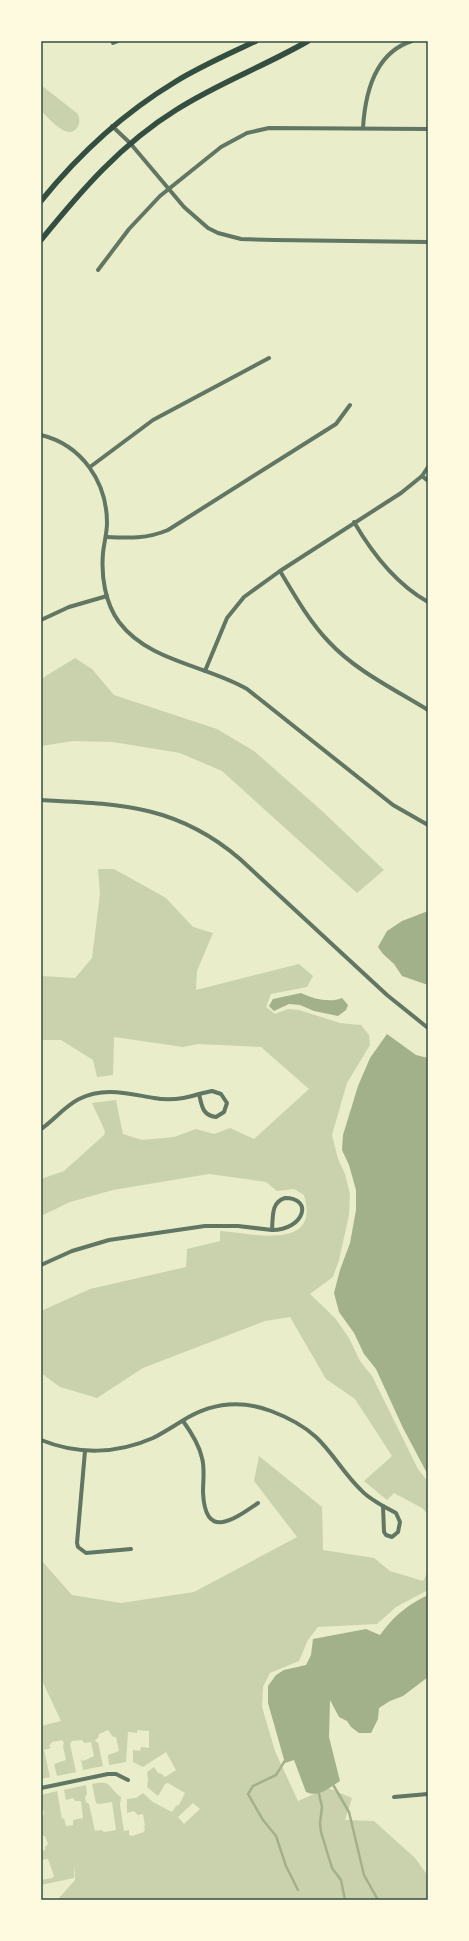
<svg xmlns="http://www.w3.org/2000/svg" width="469" height="1941" font-family="Manrope,sans-serif">
<style>
.green{fill:#cad2ad;fill-rule:evenodd}
.water{fill:#a3b18a}
.lines{fill:none;stroke-linecap:round;stroke-linejoin:round}
.stream{stroke:#a3b18a;stroke-width:2.5}
.minor{stroke:#617663;stroke-width:4}
.secondary{stroke:#344e41;stroke-width:5.5}
.neatline{fill:none;stroke:#344e41;stroke-width:1.5}
</style>
<rect width="100%" height="100%" fill="#e9edc9"/>
<g class="green">
<path d="M41,85L78,114C80,120 80,125 76,129C66,140 48,117 41,111Z"/>
<path d="M75,658L92,669L114,695L217,729L254,751L321,810L384,870L357,893L222,771L180,753L113,742L73,741L41,746V679Z"/>
<path d="M98,869H114L166,898L193,927L213,933L197,971L196,990L299,964L313,976L307,987L271,994L266,1007L275,1014L288,1009L299,1010L340,1023L361,1025L369,1035L370,1045L347,1083L332,1135L338,1159L345,1174L350,1194L349,1215L339,1260L333,1277L310,1294L335,1318L349,1338L360,1361L372,1376L418,1469L428,1482V1514L422,1508L394,1493L387,1500L364,1481L392,1456L355,1399L326,1379L290,1317L265,1321L143,1368L97,1398L60,1387L41,1373V1311L90,1289L186,1267L187,1249L220,1241V1231C252,1233 321,1252 304,1195L294,1189L277,1191L266,1182L209,1174L113,1190L70,1202L41,1216V1179L64,1171L104,1135L105,1131L92,1103L116,1100L123,1134L142,1140L174,1137L196,1129L214,1134L230,1128L254,1139L309,1089L261,1047L198,1044L183,1047L114,1037L113,1075L97,1077L93,1060L61,1040H41V976L75,978L92,958L100,894Z"/>
<path d="M259,1456L322,1507L323,1550L374,1558L390,1571L423,1581L428,1571V1590L396,1607L377,1624L318,1627L308,1640L299,1661L270,1673L263,1687L262,1707L275,1751L298,1801L328,1788L352,1798L345,1820L374,1821L415,1858L428,1876V1900H49L58,1899L75,1880V1864L74,1878L41,1885V1880L52,1878L54,1876L48,1859L41,1860V1851L45,1850V1847L48,1844L45,1836H41V1816H43L44,1813L41,1804V1795L57,1791L62,1819L64,1818L66,1826L73,1825V1820L83,1818L81,1801H75L73,1798L66,1800L64,1790L86,1785L87,1794L85,1797L86,1802L89,1804L95,1831L101,1830L104,1832L116,1830L112,1802L99,1804L96,1803L92,1784C113,1780 107,1787 121,1797L120,1805L124,1831L129,1830V1835L132,1836L144,1832L145,1828L143,1827L145,1826L143,1814L138,1815L134,1811L127,1813V1799L136,1798L143,1793L153,1802L172,1812L176,1806L179,1805L185,1793L168,1783L165,1784L158,1796L147,1787L148,1779L147,1772L154,1767L158,1773L162,1774L165,1777L176,1770L166,1752L143,1767L133,1762V1750L140,1751L141,1747L149,1748V1731L137,1730V1733L128,1732L126,1762L109,1765L108,1755L119,1751L116,1737H113L108,1730L99,1734L98,1738L95,1740L96,1742H98L103,1766L83,1770L81,1759L83,1761L94,1756L91,1742L84,1743L82,1740L72,1741L70,1744L76,1772L57,1776L54,1764L66,1760L63,1746L64,1743L62,1740L52,1742L49,1746L51,1748L44,1750L50,1777L41,1779V1726L61,1721L44,1685L41,1674V1560L72,1595L121,1603L194,1592L297,1537L254,1481ZM193,1803L200,1809L184,1824L178,1817Z"/>
</g>
<g class="water">
<path d="M428,911V985L402,976L394,964L383,954L378,947L387,931L402,921Z"/>
<path d="M301,993C313,999 330,1003 342,998L348,1005L346,1010L338,1016L314,1011L300,1005L289,1004L274,1011L269,1006L273,999Z"/>
<path d="M387,1034L416,1055L428,1058V1475L403,1428L376,1369L364,1354L354,1333L339,1312L334,1293L340,1270L350,1243L356,1210V1190L349,1165L342,1150L343,1135L358,1086L370,1058Z"/>
<path d="M428,1595V1677L403,1696L390,1701L379,1708L378,1719L371,1733H359L351,1727L347,1721L339,1717L330,1700L329,1737L340,1781C328,1788 320,1798 306,1792L294,1760L285,1763L268,1703V1686L276,1675L284,1670L306,1665L311,1655L313,1639L366,1629L380,1635C395,1615 406,1606 428,1595Z"/>
</g>
<g class="lines">
<g class="stream">
<path d="M286,1759L276,1775L253,1786L248,1794L263,1820L276,1836L286,1866L298,1890"/>
<path d="M332,1783L349,1812L364,1875L378,1900"/>
<path d="M319,1794L322,1807L320,1823L321,1832L332,1868L341,1880L345,1900"/>
</g>
<g class="minor">
<path d="M113,43L118,41"/>
<path d="M112,126L130,143L184,207L208,228L218,233L241,239L274,240L428,242"/>
<path d="M363,128C365,94 374,53 412,41"/>
<path d="M98,270L129,229L160,196L221,147L247,133L269,128L428,129"/>
<path d="M41,435C82,445 107,482 107,523C107,533 104,543 103,553C101,576 105,603 119,622C149,662 206,665 247,689L393,805L428,825"/>
<path d="M90,467L153,420L269,358"/>
<path d="M422,476L428,481"/>
<path d="M354,522C372,553 396,584 428,602"/>
<path d="M106,537C128,538 147,539 168,530L336,424L350,405"/>
<path d="M280,571C295,596 309,621 329,642C356,671 394,689 428,710"/>
<path d="M41,620L69,607L107,596"/>
<path d="M205,671L227,618L244,597L280,571L401,493L422,476L428,467"/>
<path d="M41,800C120,804 177,805 240,859L387,995L428,1028"/>
<path d="M212,1091L221,1094L227,1103L224,1112L216,1117C202,1115 202,1106 199,1094Z"/>
<path d="M41,1129C54,1120 65,1106 79,1099C104,1086 129,1094 154,1098C170,1101 184,1099 199,1094"/>
<path d="M285,1198C314,1198 304,1230 272,1230C273,1217 271,1202 285,1198Z"/>
<path d="M41,1265L72,1251L109,1240L205,1226H238L272,1230"/>
<path d="M183,1421C191,1432 199,1444 202,1458C205,1469 203,1480 203,1492C205,1540 232,1521 258,1503"/>
<path d="M41,1440C78,1455 117,1454 153,1438C163,1433 172,1427 182,1421C210,1403 239,1399 271,1411C287,1417 303,1425 316,1437C333,1453 344,1474 361,1490C367,1497 375,1501 383,1506"/>
<path d="M85,1451L77,1543L78,1547L86,1553L131,1549"/>
<path d="M383,1506L396,1513L400,1522L398,1532L392,1537L386,1535L384,1532Z"/>
<path d="M41,1788L108,1774H116L128,1780"/>
<path d="M394,1797L428,1794"/>
</g>
<g class="secondary">
<path d="M41,201C79,154 122,114 175,82C201,66 229,54 256,41"/>
<path d="M41,240C81,191 121,144 176,110C218,83 265,66 308,41"/>
</g>
</g>
<rect width="469" height="1941" fill="none" stroke="#fefae0" stroke-width="84"/>
<rect x="42" y="42" width="385" height="1857" class="neatline"/>
</svg>
